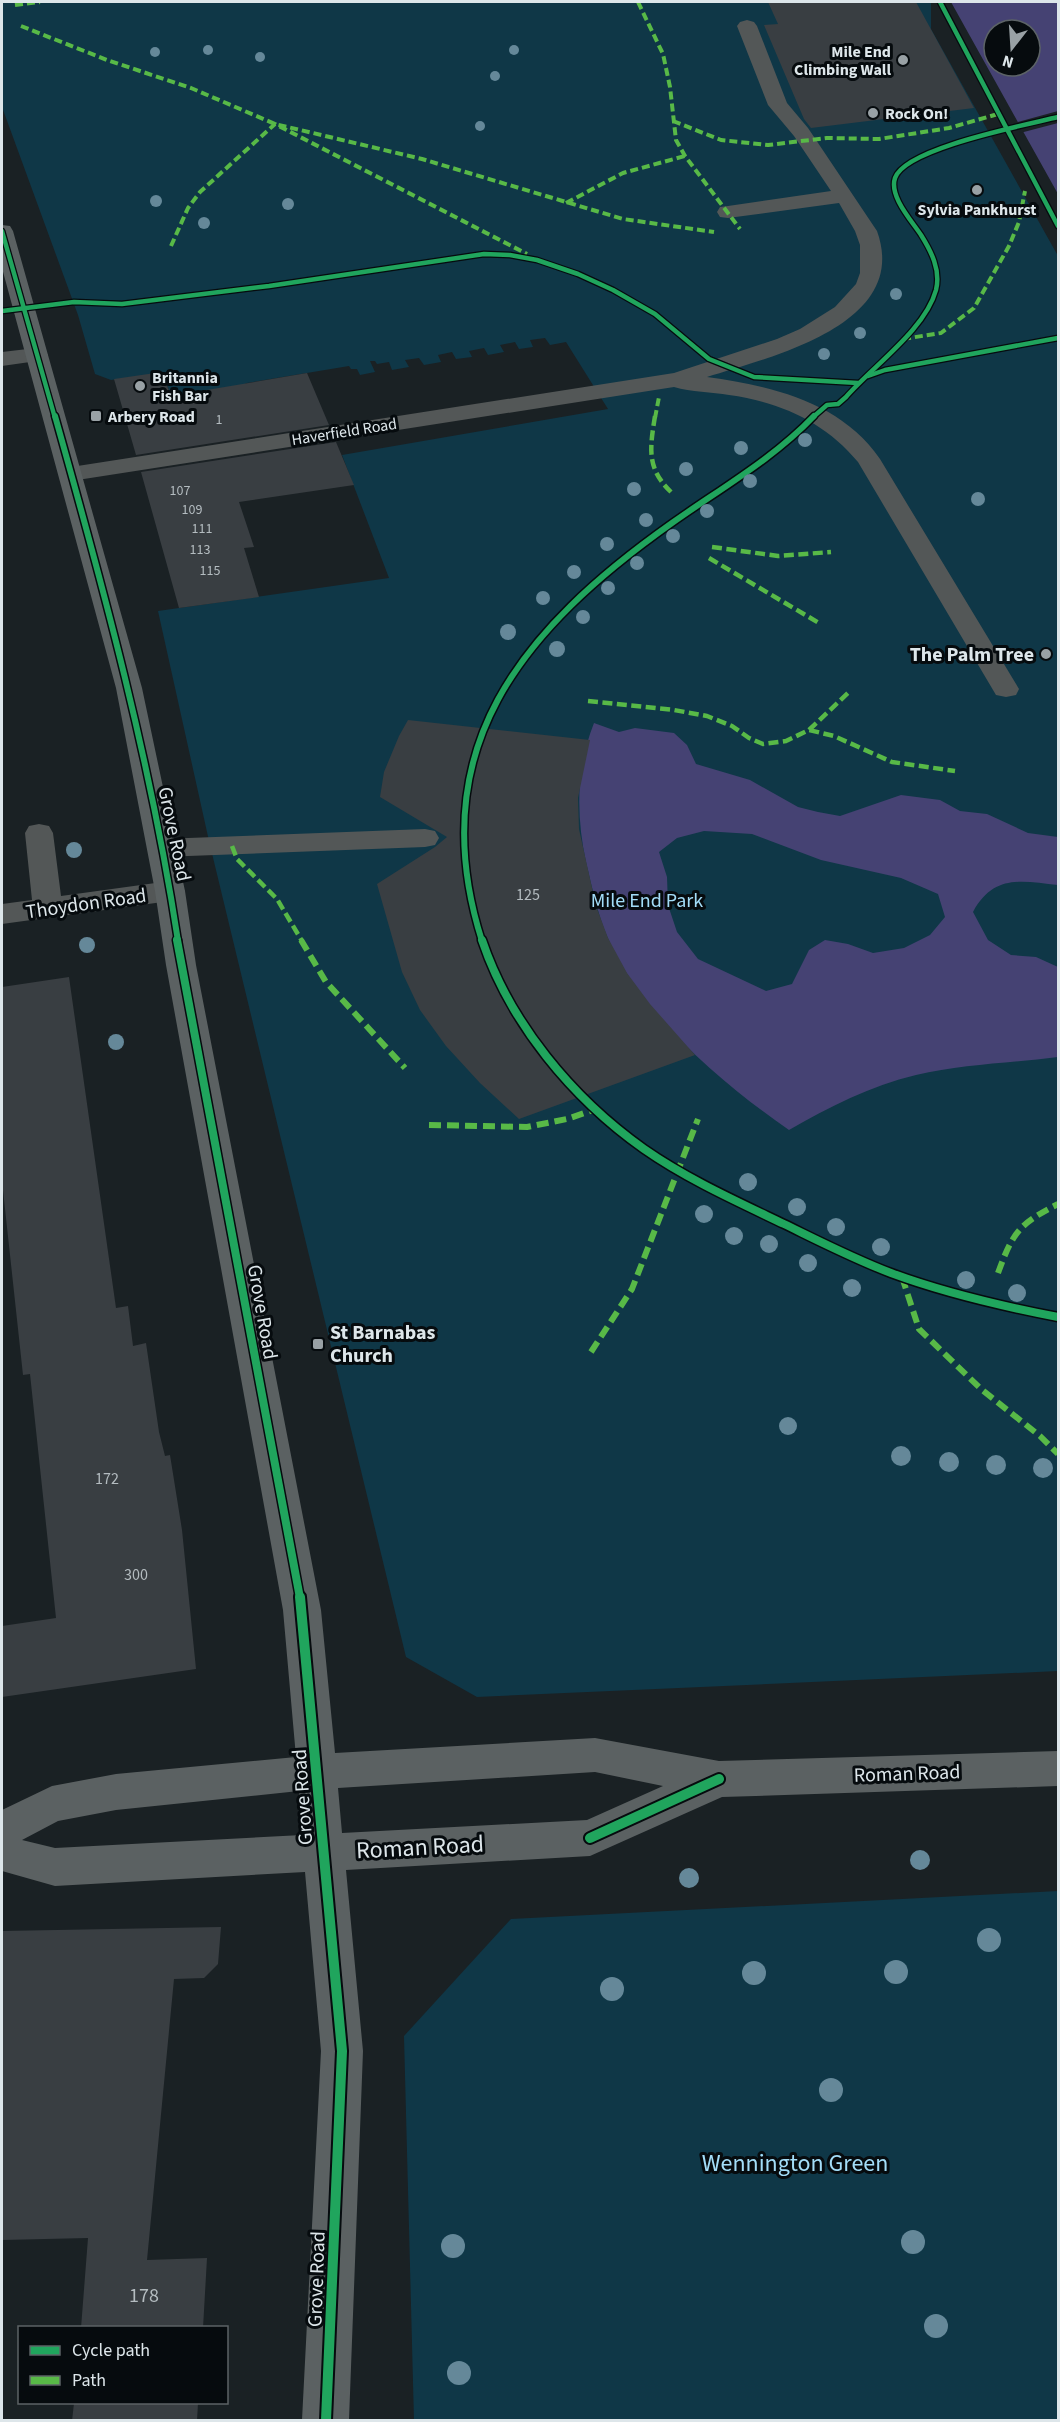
<svg xmlns="http://www.w3.org/2000/svg" width="1060" height="2422" font-family="'Source Sans 3',sans-serif">
<style>
.green{fill:#0f3747}
.water{fill:#454273;fill-rule:evenodd}
.pier{fill:#1a2124}
.building{fill:#393e42}
.lines{fill:none;stroke-linecap:round;stroke-linejoin:round}
.minor{fill:#535757;fill-rule:evenodd}
.major{fill:#5b6162;fill-rule:evenodd}
.quiet-far2{stroke:#58b947;stroke-width:4;stroke-dasharray:8 4;stroke-linecap:butt}
.quiet-far1{stroke:#58b947;stroke-width:4.5;stroke-dasharray:10 4.5;stroke-linecap:butt}
.quiet{stroke:#58b947;stroke-width:6;stroke-dasharray:12 6;stroke-linecap:butt}
.cycleway-far3-casing{stroke:#060b0e;stroke-width:7}
.cycleway-far2-casing{stroke:#060b0e;stroke-width:9}
.cycleway-far1-casing{stroke:#060b0e;stroke-width:11}
.cycleway-casing{stroke:#060b0e;stroke-width:14}
.cycleway-far3{stroke:#20a55d;stroke-width:4.5}
.cycleway-far2{stroke:#20a55d;stroke-width:6}
.cycleway-far1{stroke:#20a55d;stroke-width:8}
.cycleway{stroke:#20a55d;stroke-width:10}
.tree{fill:#658899}
.poi-dot{fill:#99a1a5;stroke:#060b0e;stroke-width:2}
.labels{text-anchor:middle;stroke-width:6;stroke-linejoin:round;paint-order:stroke}
.far-number-label{font-size:14px;fill:#b4bcc0}
.far-poi-label{font-size:16px;font-weight:bold;fill:#dde6ea;stroke:#060b0e;text-anchor:start}
.far-street-label{font-size:16px;fill:#dde6ea;stroke:#060b0e}
.number-label{font-size:16px;fill:#b4bcc0}
.poi-label{font-size:20px;font-weight:bold;fill:#dde6ea;stroke:#060b0e;text-anchor:end}
.street-label{font-size:20px;fill:#dde6ea;stroke:#060b0e}
.park-label{font-size:20px;fill:#a3ddf8;stroke:#060b0e}
.near-number-label{font-size:20px;fill:#b4bcc0}
.near-street-label{font-size:24px;fill:#dde6ea;stroke:#060b0e}
.near-park-label{font-size:24px;fill:#a3ddf8;stroke:#060b0e}
</style>
<rect width="100%" height="100%" fill="#1a2124"/>
<g class="green">
<path d="M2,2H931V29L1058,256V1671L477,1697L406,1657L209,841L158,611L389,578L342,455L608,409L566,342L550,345L545,338L530,340L533,347L519,349L515,342L500,345L504,352L488,355L484,348L469,351L472,357L456,359L452,352L438,355L441,362L424,365L419,358L405,360L409,367L392,370L389,362L377,364L375,361H370L375,372L360,375L357,369H351L349,366L247,383L178,412L162,373L111,380L95,374L78,315L2,107Z"/>
<path d="M1058,1891V2420H414L404,2036L511,1919Z"/>
</g>
<g class="water">
<path d="M951,2H1056L1058,4V194ZM994,30H1030V66H994Z"/>
<path d="M594,723L619,732L635,728L674,733L687,745L696,764L750,780L798,807L818,812L840,816L901,795L940,800L960,811L987,814L1028,833L1058,837V885C1021,881 994,874 973,912L988,940L1011,955L1036,957L1058,967V1057C1011,1063 963,1064 916,1075C870,1086 829,1107 789,1130C721,1083 640,1014 607,936C597,912 592,887 586,862C576,815 576,768 594,723ZM704,831L752,834L821,860L901,878L938,894L945,917L930,935L904,948L873,953L848,944L825,940L809,950L792,984L766,991L698,959L677,932L668,905L667,877L659,852L677,838Z"/>
</g>
<path class="pier" d="M1058,111V123L1020,133L1014,123Z"/>
<g class="building">
<path d="M768,2H916L974,108L811,128L804,119L764,25L778,24Z"/>
<path d="M162,372L171,396L307,373L329,425L136,455L114,379Z"/>
<path d="M336,442L354,485L239,502L254,547L244,548L259,597L179,608L141,472Z"/>
<path d="M408,720L590,740L578,798L579,829L596,906L608,938L627,973L650,1004L695,1055L519,1119L480,1083L446,1046L420,1010L402,972L377,884L435,847L447,837L380,797L384,772L399,736Z"/>
<path d="M69,977L116,1308L128,1306L133,1346L146,1343L159,1432L165,1456L170,1455L182,1530L196,1669L2,1697V1626L56,1618L30,1374L23,1375L2,1181V987Z"/>
<path d="M221,1927L218,1964L204,1978L174,1979L147,2260L207,2258L203,2328H81L88,2238L2,2240V1931Z"/>
<path d="M74,2403H198L197,2421H72Z"/>
</g>
<g class="lines">
<g class="minor">
<path d="M747,20L754,22L757,26L787,103L808,128L877,231C911,325 770,357 707,377C772,386 841,402 880,459L1019,689L1016,695L1006,697L996,695L858,462C825,422 780,402 729,395C712,392 691,392 674,387L71,481L62,479L59,474L62,469L71,467L674,373L777,339L800,329L835,307L856,284L860,273V245L855,231L839,203L728,218L720,217L717,212L720,207L728,206L831,191L794,136L768,105L737,26L740,22Z"/>
<path d="M36,348L44,350L48,355L44,360L2,366V352Z"/>
<path d="M39,824L49,826L53,833L61,896L170,881L180,884L185,891L180,898L170,901L2,924V904L32,900L25,833L29,826Z"/>
<path d="M425,829L435,831L439,838L435,845L425,847L161,857L151,855L147,848L151,841L161,839Z"/>
</g>
<path class="major" d="M2,225L10,226L13,231L142,688L185,891L196,965L321,1610L335,1753L595,1738L719,1761L1058,1751V1786L722,1797L590,1856L346,1870L363,2051L349,2420H302L321,2051L305,1872L55,1886L2,1871V1810L52,1786L116,1774L296,1757L283,1610L166,965L155,891L116,688L2,268ZM595,1772L663,1786L587,1820L342,1833L338,1788ZM299,1791L302,1835L55,1848L22,1840L58,1821L116,1810Z"/>
<g class="quiet-far2">
<path d="M638,2L663,54L670,87L676,140L685,156L740,229"/>
<path d="M15,5L40,2"/>
<path d="M21,26L107,60L191,88L275,124L422,159L623,219L714,232"/>
<path d="M673,121L721,140L768,145L827,138L879,139L949,128L998,114"/>
<path d="M566,203L623,173L685,156"/>
<path d="M171,246L188,208L200,192L275,124L527,254"/>
<path d="M903,339L941,333L974,308L1009,246L1019,222L1025,191"/>
<path d="M655,418L659,397"/>
</g>
<g class="quiet-far1">
<path d="M655,416C650,448 646,468 671,492"/>
<path d="M712,547L778,556L831,552"/>
<path d="M709,558L819,623"/>
<path d="M588,701L674,710L707,716L732,726L749,738L763,744L786,741L809,730L834,736L892,762L955,771"/>
<path d="M809,730L850,691"/>
<path d="M232,846L237,859L277,899L302,941"/>
</g>
<g class="quiet">
<path d="M301,940L326,982L405,1068"/>
<path d="M429,1125L527,1127L567,1119L596,1109"/>
<path d="M998,1273C1013,1232 1019,1224 1058,1204"/>
<path d="M902,1277L919,1329L981,1389L1040,1436L1058,1454"/>
<path d="M591,1352L632,1289L698,1119"/>
</g>
<defs>
<g id="cycleway-far3">
<path d="M940,2L1058,226"/>
<path d="M2,231L55,418"/>
<path d="M2,311L74,302L122,304L269,286L484,254L510,255L537,260L578,274L613,290L655,314L709,359L754,377L858,383"/>
<path d="M868,376L885,370L1058,338"/>
<path d="M812,418L827,405L838,404L846,397C873,366 925,330 936,290C941,270 931,251 921,235C911,220 889,196 895,178C905,148 1026,125 1058,117"/>
</g>
<g id="cycleway-far2">
<path d="M55,416C104,590 151,763 178,941"/>
<path d="M482,941C421,749 522,629 672,523C720,489 773,459 814,416"/>
</g>
<g id="cycleway-far1">
<path d="M177,940L300,1598"/>
<path d="M482,940C510,1023 572,1098 644,1149C687,1179 736,1201 784,1224C819,1241 854,1259 891,1273C945,1293 1001,1306 1058,1317"/>
</g>
<g id="cycleway">
<path d="M300,1597L342,2051L326,2420"/>
<path d="M590,1838L719,1779"/>
</g>
</defs>
<use href="#cycleway-far3" class="cycleway-far3-casing"/>
<use href="#cycleway-far2" class="cycleway-far2-casing"/>
<use href="#cycleway-far1" class="cycleway-far1-casing"/>
<use href="#cycleway" class="cycleway-casing"/>
<use href="#cycleway-far3" class="cycleway-far3"/>
<use href="#cycleway-far2" class="cycleway-far2"/>
<use href="#cycleway-far1" class="cycleway-far1"/>
<use href="#cycleway" class="cycleway"/>
</g>
<g class="tree">
<circle cx="208" cy="50" r="5"/>
<circle cx="514" cy="50" r="5"/>
<circle cx="155" cy="52" r="5"/>
<circle cx="260" cy="57" r="5"/>
<circle cx="495" cy="76" r="5"/>
<circle cx="480" cy="126" r="5"/>
<circle cx="156" cy="201" r="6"/>
<circle cx="288" cy="204" r="6"/>
<circle cx="204" cy="223" r="6"/>
<circle cx="896" cy="294" r="6"/>
<circle cx="860" cy="333" r="6"/>
<circle cx="824" cy="354" r="6"/>
<circle cx="805" cy="440" r="7"/>
<circle cx="741" cy="448" r="7"/>
<circle cx="686" cy="469" r="7"/>
<circle cx="750" cy="481" r="7"/>
<circle cx="634" cy="489" r="7"/>
<circle cx="978" cy="499" r="7"/>
<circle cx="707" cy="511" r="7"/>
<circle cx="646" cy="520" r="7"/>
<circle cx="673" cy="536" r="7"/>
<circle cx="607" cy="544" r="7"/>
<circle cx="637" cy="563" r="7"/>
<circle cx="574" cy="572" r="7"/>
<circle cx="608" cy="588" r="7"/>
<circle cx="543" cy="598" r="7"/>
<circle cx="583" cy="617" r="7"/>
<circle cx="508" cy="632" r="8"/>
<circle cx="557" cy="649" r="8"/>
<circle cx="74" cy="850" r="8"/>
<circle cx="87" cy="945" r="8"/>
<circle cx="116" cy="1042" r="8"/>
<circle cx="748" cy="1182" r="9"/>
<circle cx="797" cy="1207" r="9"/>
<circle cx="704" cy="1214" r="9"/>
<circle cx="836" cy="1227" r="9"/>
<circle cx="734" cy="1236" r="9"/>
<circle cx="769" cy="1244" r="9"/>
<circle cx="881" cy="1247" r="9"/>
<circle cx="808" cy="1263" r="9"/>
<circle cx="966" cy="1280" r="9"/>
<circle cx="852" cy="1288" r="9"/>
<circle cx="1017" cy="1293" r="9"/>
<circle cx="788" cy="1426" r="9"/>
<circle cx="901" cy="1456" r="10"/>
<circle cx="949" cy="1462" r="10"/>
<circle cx="996" cy="1465" r="10"/>
<circle cx="1043" cy="1468" r="10"/>
<circle cx="920" cy="1860" r="10"/>
<circle cx="689" cy="1878" r="10"/>
<circle cx="989" cy="1940" r="12"/>
<circle cx="896" cy="1972" r="12"/>
<circle cx="754" cy="1973" r="12"/>
<circle cx="612" cy="1989" r="12"/>
<circle cx="831" cy="2090" r="12"/>
<circle cx="913" cy="2242" r="12"/>
<circle cx="453" cy="2246" r="12"/>
<circle cx="936" cy="2326" r="12"/>
<circle cx="459" cy="2373" r="12"/>
</g>
<g class="poi-dot">
<circle cx="903" cy="60" r="6"/>
<circle cx="873" cy="113" r="6"/>
<circle cx="977" cy="190" r="6"/>
<circle cx="140" cy="386" r="6"/>
<rect x="90" y="410" width="12" height="12" rx="3"/>
<circle cx="1046" cy="654" r="6"/>
<rect x="312" y="1338" width="12" height="12" rx="3"/>
</g>
<g class="labels">
<g class="far-number-label">
<text x="219" y="424">1</text>
<text x="180" y="495">107</text>
<text x="192" y="514">109</text>
<text x="202" y="533">111</text>
<text x="200" y="554">113</text>
<text x="210" y="575">115</text>
</g>
<g class="far-poi-label">
<text x="891" y="57" text-anchor="end">Mile End<tspan x="891" dy="18">Climbing Wall</tspan></text>
<text x="885" y="119">Rock On!</text>
<text x="977" y="215" text-anchor="middle">Sylvia Pankhurst</text>
<text x="152" y="383">Britannia<tspan x="152" dy="18">Fish Bar</tspan></text>
<text x="108" y="422">Arbery Road</text>
</g>
<g class="far-street-label">
<text transform="translate(344 431) rotate(-9)" y="6">Haverfield Road</text>
</g>
<g class="number-label">
<text x="528" y="900">125</text>
<text x="107" y="1484">172</text>
<text x="136" y="1580">300</text>
</g>
<g class="poi-label">
<text x="1034" y="661">The Palm Tree</text>
<text x="330" y="1339" text-anchor="start">St Barnabas<tspan x="330" dy="23">Church</tspan></text>
</g>
<g class="street-label">
<text transform="translate(175 834) rotate(78)" y="7">Grove Road</text>
<text transform="translate(86 903) rotate(-8)" y="7">Thoydon Road</text>
<text transform="translate(263 1312) rotate(80)" y="7">Grove Road</text>
<text transform="translate(907 1773) rotate(-2)" y="7">Roman Road</text>
<text transform="translate(302 1797) rotate(-94)" y="7">Grove Road</text>
<text transform="translate(316 2279) rotate(-88)" y="7">Grove Road</text>
</g>
<g class="park-label">
<text x="647" y="907">Mile End Park</text>
</g>
<g class="near-number-label">
<text x="144" y="2302">178</text>
</g>
<g class="near-street-label">
<text transform="translate(420 1847) rotate(-3)" y="8">Roman Road</text>
</g>
<g class="near-park-label">
<text x="795" y="2171">Wennington Green</text>
</g>
</g>
<rect width="1060" height="2422" fill="none" stroke="#dde6ea" stroke-width="6"/>
<rect x="18" y="2326" width="210" height="78" fill="#060b0e" stroke="#5c6366" stroke-width="1.5"/>
<rect x="30" y="2346" width="30" height="9" fill="#20a55d" stroke="#5c6366" stroke-width="1.5"/>
<text x="72" y="2356" font-size="18" fill="#dde6ea">Cycle path</text>
<rect x="30" y="2376" width="30" height="9" fill="#58b947" stroke="#5c6366" stroke-width="1.5"/>
<text x="72" y="2386" font-size="18" fill="#dde6ea">Path</text>
<g transform="translate(1012 48) rotate(197)"><circle r="28" fill="#060b0e" stroke="#5c6366" stroke-width="1.5"/>
<path d="M0-4.5L10 22L0 15L-10 22Z" fill="#99a1a5"/>
<text y="-9" font-size="16" font-weight="bold" text-anchor="middle" fill="#dde6ea">N</text>
</g>
</svg>
